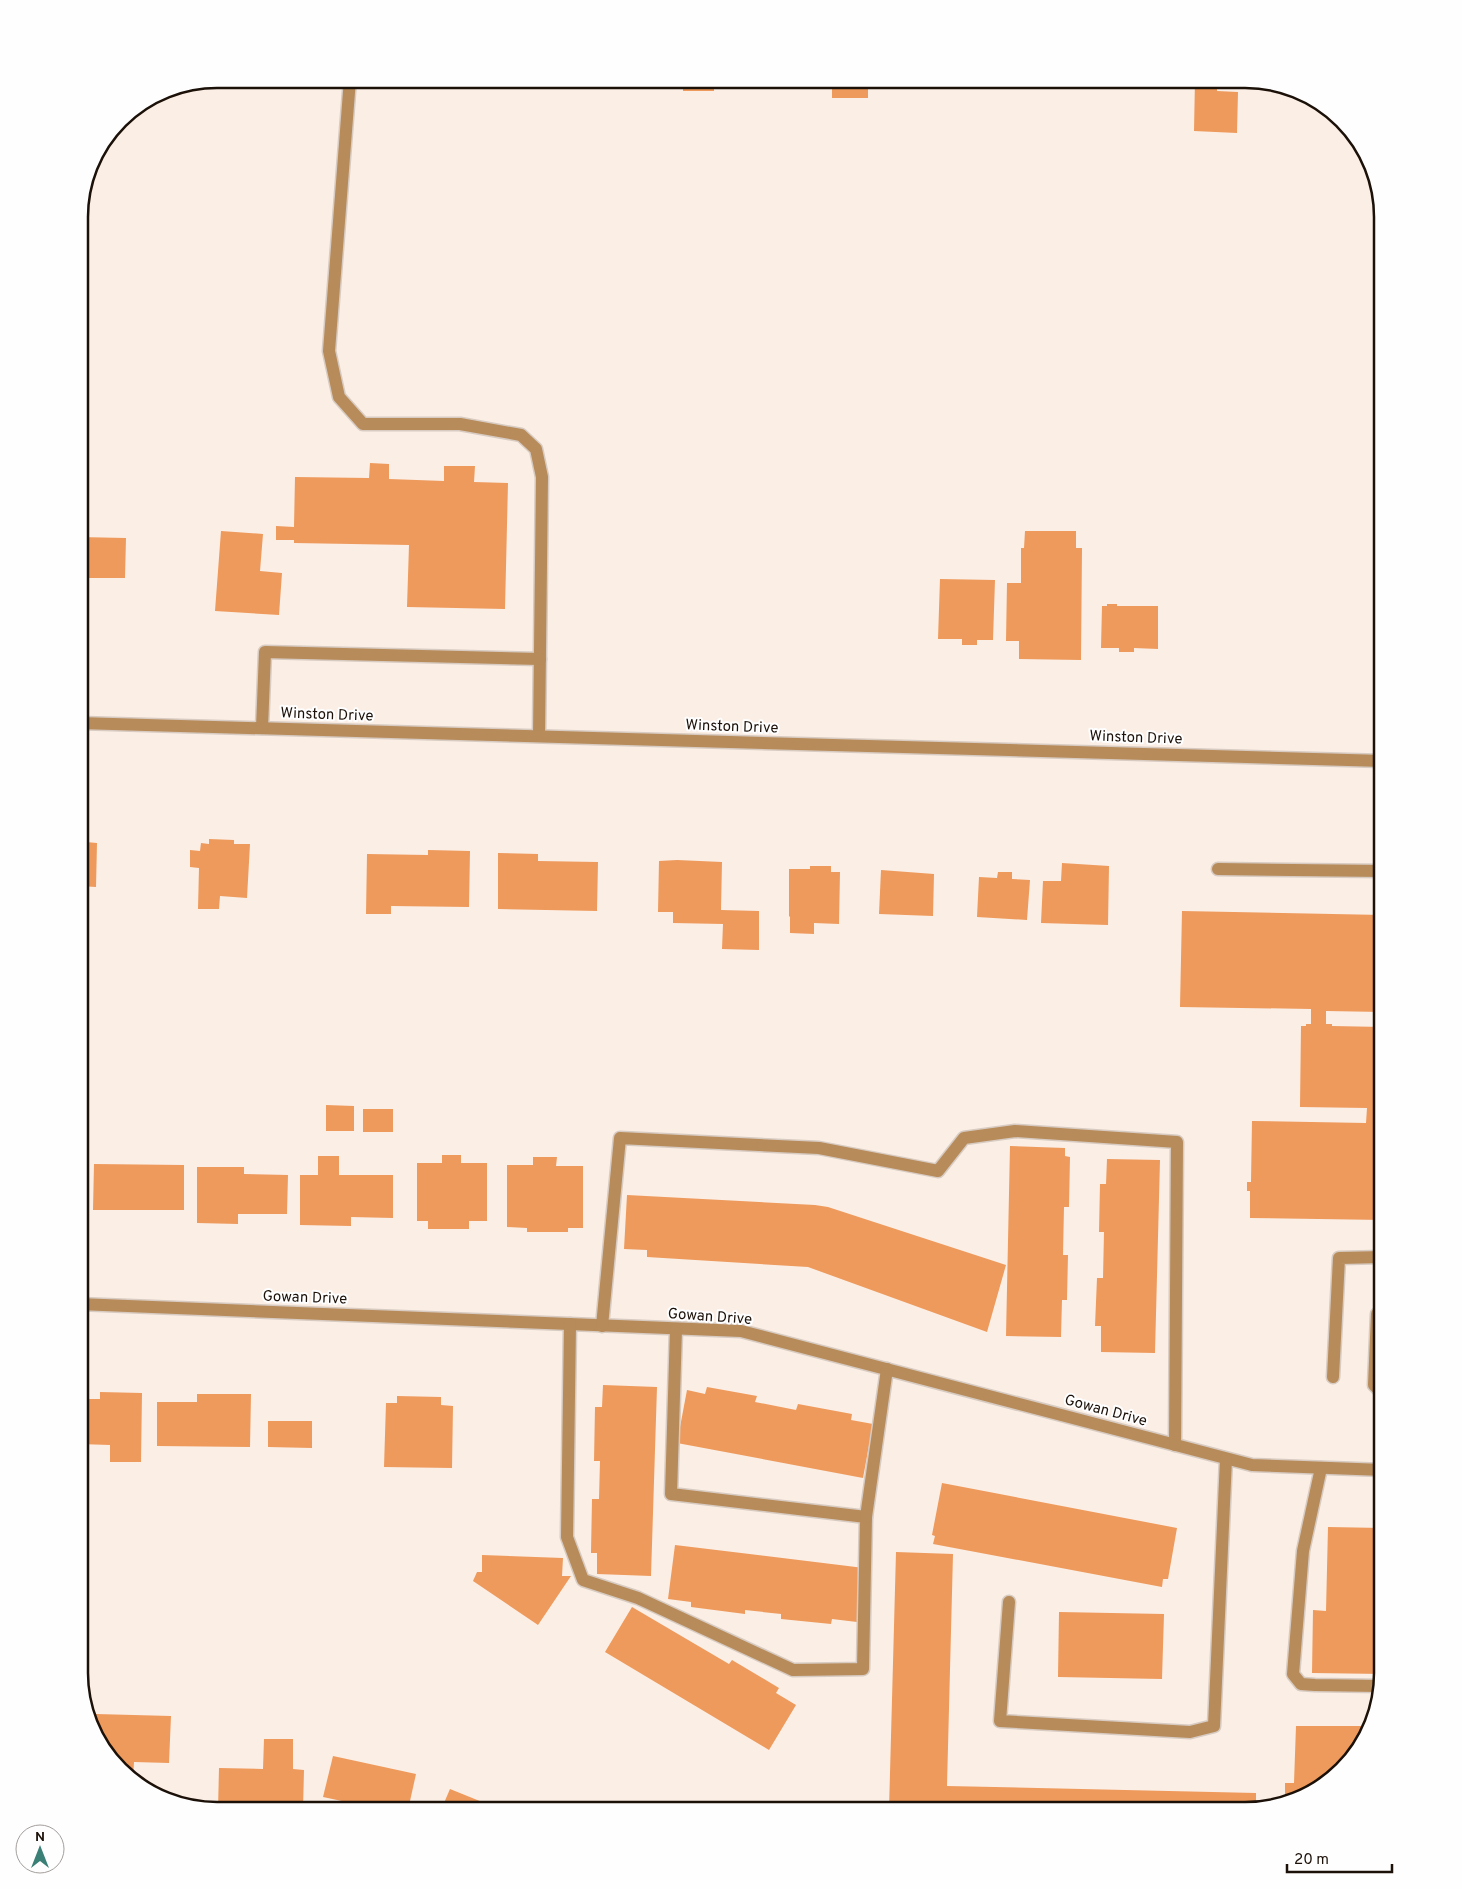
<svg xmlns="http://www.w3.org/2000/svg" width="1462" height="1889" font-family="Overpass,sans-serif">
<style>
.building{fill:#ee9a5c}
.lines{fill:none;stroke-linecap:round;stroke-linejoin:round}
.minor-casing{stroke:#d7cbc2;stroke-width:15}
.minor{stroke:#b78b5a;stroke-width:12}
.labels{text-anchor:middle;stroke-width:4;stroke-linejoin:round;paint-order:stroke}
.street-label{font-size:15px;fill:#1c1109;stroke:#fefefe}
.rim{fill:none;stroke:#1c1109;stroke-width:2.5}
</style>
<rect width="100%" height="100%" fill="#fbeee5"/>
<g class="building">
<rect x="683" y="79" width="31" height="12"/>
<rect x="832" y="79" width="36" height="19"/>
<path d="M958,79H991V86L958,85Z"/>
<path d="M1195,79H1213L1212,86H1217V91L1238,92L1237,133L1194,131Z"/>
<path d="M370,463L389,464V479L444,481V466H475L474,482L508,483L505,609L407,607L409,545L294,543V540H276V526L294,527L295,477L369,478Z"/>
<path d="M221,531L263,534L260,571L282,573L279,615L215,611Z"/>
<path d="M1025,531H1076V548H1082L1081,660L1019,659V641H1006L1007,583H1021V548H1024Z"/>
<path d="M79,537L126,538L125,578H79Z"/>
<path d="M940,579L995,580L993,640H977V645H962V639H938Z"/>
<path d="M1107,604H1117V606H1158V649L1134,648V652H1119V648H1101L1102,606H1107Z"/>
<path d="M79,839H86V842L97,843L96,887L79,886Z"/>
<path d="M209,839L234,840V844H250L247,898L220,896L219,909H198L199,868L190,867V850L200,851L201,843L209,844Z"/>
<path d="M428,850L470,851L469,907L391,906V914H366L367,854L428,855Z"/>
<path d="M498,853L538,854V861L598,862L597,911L498,909Z"/>
<path d="M677,860L722,862L721,910L759,911V950L722,949L723,924L673,923V912H658L659,861Z"/>
<path d="M1062,863L1109,866L1108,925L1041,923L1043,881H1061Z"/>
<path d="M810,866H831V872H840L839,924L814,923V934L790,933V917L789,916V869H810Z"/>
<path d="M881,870L934,874L933,916L879,914Z"/>
<path d="M998,872H1012V879L1030,880L1027,920L977,917L979,877L997,878Z"/>
<path d="M1182,911L1383,915V1012L1326,1011V1024H1332V1026L1383,1027V1108H1382V1123H1383V1220L1250,1218V1191H1247V1182H1251L1252,1121L1366,1123L1367,1108L1300,1107L1301,1026H1306V1024H1311V1009L1180,1007Z"/>
<path d="M326,1105L354,1106V1131H326Z"/>
<rect x="363" y="1109" width="30" height="23"/>
<path d="M1010,1146L1065,1148V1156L1070,1157L1069,1207H1064L1063,1255H1068L1067,1300H1062L1061,1337L1006,1336Z"/>
<path d="M442,1155H461V1163H487V1221H469V1229H428V1221H417V1163H442Z"/>
<path d="M318,1156H339V1175H393V1218L351,1217V1226L300,1225V1175H318Z"/>
<path d="M533,1157H557L556,1166H583V1228H568V1232H527V1228L507,1227V1165H533Z"/>
<path d="M1107,1159L1160,1160L1155,1353L1101,1352V1326H1095L1097,1278H1103L1104,1232H1099L1100,1184H1106Z"/>
<path d="M94,1164L184,1165V1210H93Z"/>
<path d="M197,1167H244V1174L288,1175L287,1214H238V1224L197,1223Z"/>
<path d="M627,1195L815,1205L828,1207L1006,1265L987,1332L808,1267L647,1257V1250L624,1249Z"/>
<path d="M603,1385L657,1387L651,1576L597,1574V1553H591L592,1499H599L600,1461H594L595,1407H602Z"/>
<path d="M707,1387L757,1396L755,1402L796,1410L798,1404L852,1414L851,1420L873,1424L863,1478L677,1443L687,1390L705,1394Z"/>
<path d="M100,1392L142,1393L141,1462H110V1445L79,1444V1399H100Z"/>
<path d="M197,1394H251L250,1447L157,1446V1402H197Z"/>
<path d="M397,1396L441,1397V1405L453,1406L452,1468L384,1467L386,1403H397Z"/>
<path d="M268,1421H312V1448L268,1447Z"/>
<path d="M942,1483L1177,1528L1168,1579H1163L1162,1587L933,1544L935,1536L932,1535Z"/>
<path d="M1328,1527L1383,1528V1674L1312,1673L1313,1610L1326,1611Z"/>
<path d="M675,1545L864,1568L857,1622L832,1619L831,1624L781,1619V1614L745,1610V1614L691,1607V1602L668,1599Z"/>
<path d="M896,1552L953,1554L947,1786L1256,1793V1807L1246,1810H889Z"/>
<path d="M482,1555L563,1558L562,1576H571L538,1625L473,1581L477,1572H482Z"/>
<path d="M632,1607L729,1664L732,1660L779,1688L776,1693L796,1705L769,1750L605,1652Z"/>
<path d="M1059,1612L1164,1614L1162,1679L1058,1677Z"/>
<path d="M96,1714L171,1716L169,1763L134,1762L133,1778L102,1749L96,1728Z"/>
<path d="M1296,1726H1368V1729L1365,1741L1322,1787L1285,1798V1783H1294Z"/>
<path d="M264,1739H293V1769L304,1770L303,1810H218L219,1768L263,1769Z"/>
<path d="M333,1756L416,1774L408,1810H384L323,1797Z"/>
<path d="M450,1789L502,1810H441Z"/>
</g>
<g class="lines">
<defs>
<g id="minor">
<path d="M350,79L329,351L339,397L363,424H460L521,435L536,449L542,477L539,736"/>
<path d="M79,723L1383,761"/>
<path d="M262,728L265,652L540,659"/>
<path d="M1218,869L1383,871"/>
<path d="M79,1304L741,1331L1252,1465L1383,1470"/>
<path d="M1377,1314L1374,1385L1383,1394"/>
<path d="M570,1324L567,1537L583,1580L638,1598L793,1670L863,1669L866,1517L671,1494L676,1329"/>
<path d="M602,1326L620,1138L819,1148L938,1171L964,1138L1015,1131L1177,1142L1175,1445"/>
<path d="M1333,1377L1339,1258L1383,1257"/>
<path d="M1321,1468L1303,1551L1293,1674L1301,1684L1315,1685L1380,1686"/>
<path d="M866,1517L887,1369"/>
<path d="M1009,1602L1000,1721L1190,1732L1214,1726L1226,1459"/>
</g>
</defs>
<use href="#minor" class="minor-casing"/>
<use href="#minor" class="minor"/>
</g>
<g class="labels">
<g class="street-label">
<text transform="translate(327 714) rotate(2)" y="5">Winston Drive</text>
<text transform="translate(732 726) rotate(2)" y="5">Winston Drive</text>
<text transform="translate(1136 737) rotate(2)" y="5">Winston Drive</text>
<text transform="translate(305 1297) rotate(2)" y="5">Gowan Drive</text>
<text transform="translate(710 1316) rotate(4)" y="5">Gowan Drive</text>
<text transform="translate(1106 1410) rotate(15)" y="5">Gowan Drive</text>
</g>
</g>
<path d="M0 0H1462V1889H0ZM217 88H1245A129 129 0 0 1 1374 217V1673A129 129 0 0 1 1245 1802H217A129 129 0 0 1 88 1673V217A129 129 0 0 1 217 88Z" fill="#fefefe" fill-rule="evenodd"/>
<path class="rim" d="M217 88H1245A129 129 0 0 1 1374 217V1673A129 129 0 0 1 1245 1802H217A129 129 0 0 1 88 1673V217A129 129 0 0 1 217 88Z"/>
<g transform="translate(40 1849)"><circle r="24" fill="#fefefe" stroke="#a49f9c"/>
<path d="M0-4L9 19L0 12L-9 19Z" fill="#3b8076"/>
<text y="-8" font-size="14" font-weight="bold" text-anchor="middle" fill="#1c1109">N</text>
</g>
<path d="M1287 1864v8h105v-8" fill="none" stroke="#1c1109" stroke-width="2.5"/>
<text x="1294" y="1864" font-size="15" fill="#1c1109" stroke="#fefefe" stroke-width="4" paint-order="stroke">20 m</text>
</svg>
